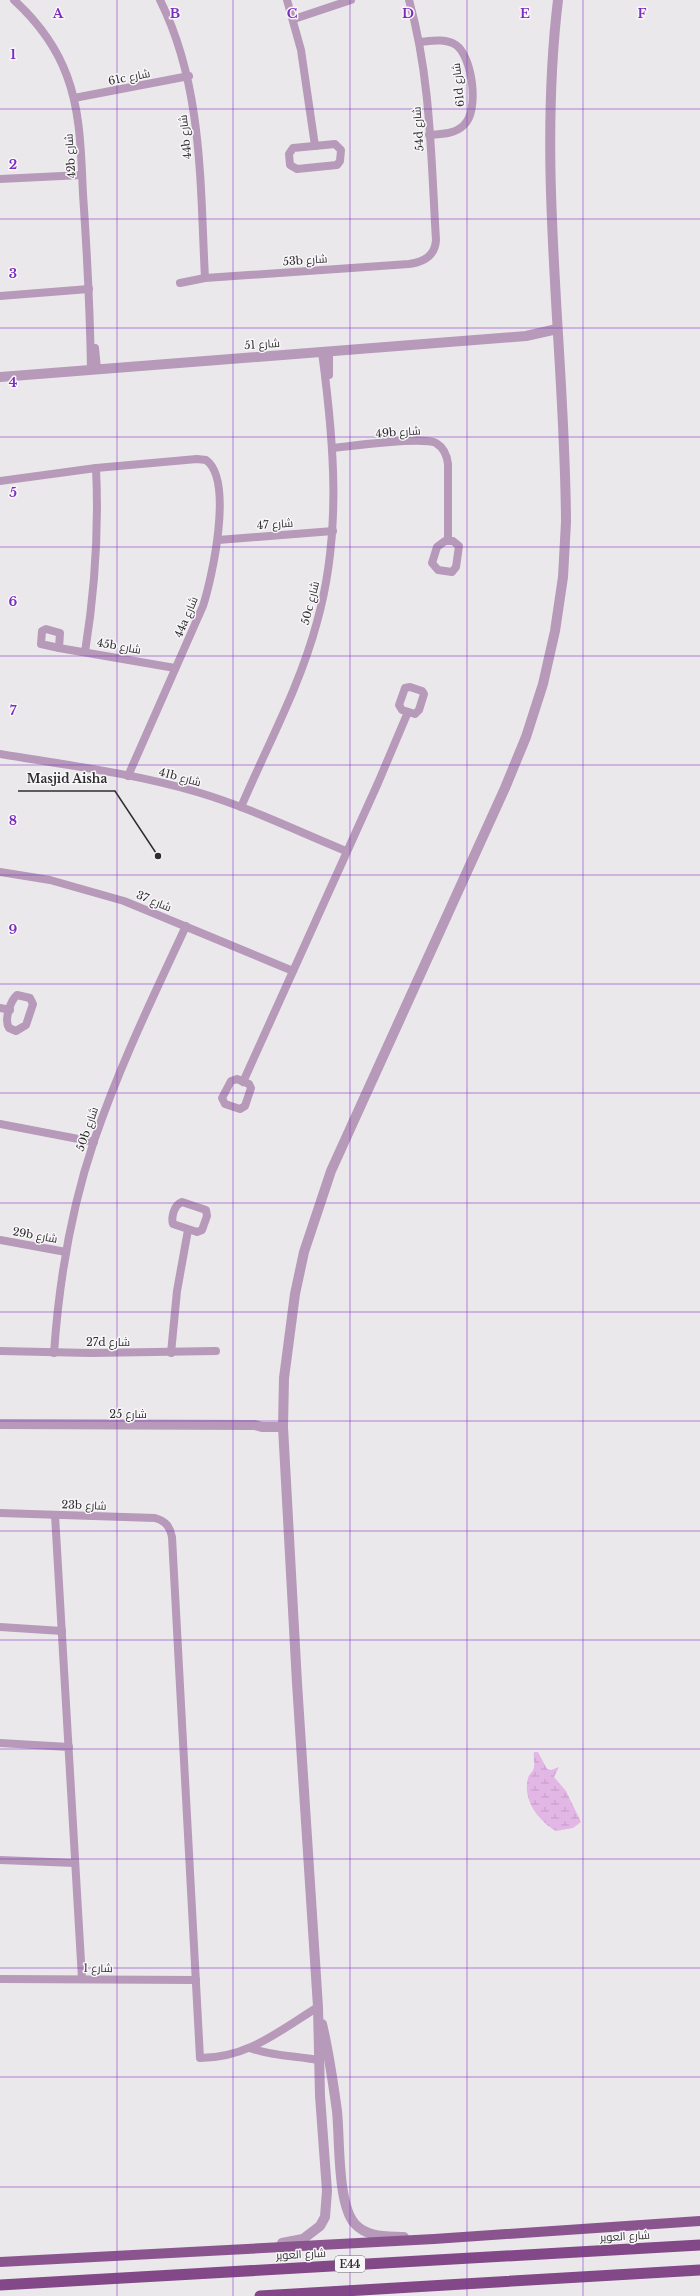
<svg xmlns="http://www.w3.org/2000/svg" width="700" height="2296" font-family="'Libre Baskerville',Cairo,serif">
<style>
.wetland{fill:url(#wetland-marsh)}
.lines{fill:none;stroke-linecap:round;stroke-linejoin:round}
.minor{stroke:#b799ba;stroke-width:8}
.tertiary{stroke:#b799ba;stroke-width:10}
.primary{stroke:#8a558f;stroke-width:10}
.trunk{stroke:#824887;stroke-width:11}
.grid{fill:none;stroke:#7b2cbf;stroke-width:1;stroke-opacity:0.55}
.labels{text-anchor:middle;stroke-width:3;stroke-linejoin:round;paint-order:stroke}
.shield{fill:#f8f6f9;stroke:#6b6a6c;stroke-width:1}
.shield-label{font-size:10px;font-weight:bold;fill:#2f2e2f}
.street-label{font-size:11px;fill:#2f2e2f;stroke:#f8f6f9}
.grid-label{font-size:13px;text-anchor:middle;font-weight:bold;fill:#7b2cbf;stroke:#f8f6f9;stroke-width:3;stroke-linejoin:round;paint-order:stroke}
.leader{fill:none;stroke:#2f2e2f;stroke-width:1.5}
.callout-dot{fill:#2f2e2f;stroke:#f8f6f9;stroke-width:1.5}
.callout-label{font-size:12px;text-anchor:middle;font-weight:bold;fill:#2f2e2f;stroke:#f8f6f9;stroke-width:3;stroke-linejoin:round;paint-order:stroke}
</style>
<defs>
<pattern id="wetland-marsh" width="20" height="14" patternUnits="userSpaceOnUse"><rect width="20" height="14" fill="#e2b7e5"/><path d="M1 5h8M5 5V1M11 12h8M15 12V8" fill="none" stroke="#c29ec5"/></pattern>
</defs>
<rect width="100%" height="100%" fill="#ebe8eb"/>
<path class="wetland" d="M534,1752H538L547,1769L551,1770L559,1767L554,1777L566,1791L581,1822L573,1828L556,1831C539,1821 522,1800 528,1778C529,1774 534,1771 534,1767C535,1762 533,1758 534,1752Z"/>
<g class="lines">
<g class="minor">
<path d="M14,0C38,22 56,46 67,76C81,113 81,155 83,194C87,252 90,311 91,370"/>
<path d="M160,0C203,86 200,184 205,278"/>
<path d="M287,0L301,50L315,146"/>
<path d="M294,19L351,0"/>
<path d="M419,42C431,41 445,38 456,45C472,56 480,110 464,125C455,134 442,134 429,135"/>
<path d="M74,98L189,76"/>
<path d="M335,144L341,150L340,161L337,165L297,169L290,165L289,154L293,148Z"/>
<path d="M0,179L82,175"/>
<path d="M180,283L205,278L409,264C424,262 435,256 436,240C431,160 431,78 409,0"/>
<path d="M0,296L89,289"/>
<path d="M95,348L97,369"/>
<path d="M329,351V375"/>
<path d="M332,448C352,446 422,436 436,443C444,448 447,455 448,464V540"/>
<path d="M0,481L96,468L197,459L206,460C234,480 212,578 203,606L128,776"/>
<path d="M218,540L333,531"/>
<path d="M445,541H453L459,546L456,567L452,572L438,570L432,563L437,547Z"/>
<path d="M46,629L60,633L59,648L41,644L42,631Z"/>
<path d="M59,648L175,668"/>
<path d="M85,652C95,590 99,530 96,468"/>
<path d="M410,687L422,691L424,694L419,710L415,714L402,710L399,705L405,688Z"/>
<path d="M0,754C65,765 133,773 197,792C248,807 297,831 346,851"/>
<path d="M241,807C267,746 300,686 317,622C342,533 334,442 322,352"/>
<path d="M0,872L50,880L124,901L293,971"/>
<path d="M17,995L30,998L33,1004L26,1025L16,1031L9,1028C4,1020 10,1001 17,995Z"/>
<path d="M0,1008L10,1010"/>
<path d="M237,1079L249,1084L251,1088L245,1106L240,1109L225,1104L222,1098L231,1081Z"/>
<path d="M243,1082L378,783L408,712"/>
<path d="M0,1124L94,1142"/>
<path d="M182,1202L206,1210L207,1216L202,1230L197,1232L173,1224C171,1217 174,1205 182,1202Z"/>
<path d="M0,1240L66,1252"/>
<path d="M0,1351L91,1353L216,1351"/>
<path d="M54,1353C59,1281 71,1209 94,1141C119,1067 153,997 186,926"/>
<path d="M171,1353L177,1291L188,1230"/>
<path d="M0,1513L155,1518C166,1521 170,1527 172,1537L200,2058C248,2058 279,2031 318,2007"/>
<path d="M55,1515L82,1979"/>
<path d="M0,1627L62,1631"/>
<path d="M0,1743L69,1747"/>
<path d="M0,1860L75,1863"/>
<path d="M0,1979L196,1980"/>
<path d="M250,2048C271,2056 296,2056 318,2060"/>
</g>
<g class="tertiary">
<path d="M0,377L526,336L557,329"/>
<path d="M0,1424L255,1425L262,1427H283"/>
<path d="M322,2024C329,2053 333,2082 337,2111C340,2139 337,2204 355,2224C368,2238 387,2236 404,2237"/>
<path d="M282,2243L303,2239L320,2226L325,2217L327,2191L320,2096L318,2007L297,1683L283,1427L284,1378L295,1294L304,1252L331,1171L505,788L526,737L543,684L555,631L563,577L566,522C565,347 537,174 558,0"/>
</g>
<path class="primary" d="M0,2262L434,2239L700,2221"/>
<g class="trunk">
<path d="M0,2285L700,2245"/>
<path d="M260,2296L700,2270"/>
</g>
</g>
<path class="grid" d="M117,0V2296M233,0V2296M350,0V2296M467,0V2296M583,0V2296M0,109H700M0,219H700M0,328H700M0,437H700M0,547H700M0,656H700M0,765H700M0,875H700M0,984H700M0,1093H700M0,1203H700M0,1312H700M0,1421H700M0,1531H700M0,1640H700M0,1749H700M0,1859H700M0,1968H700M0,2077H700M0,2187H700"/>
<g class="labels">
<rect class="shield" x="335" y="2256" width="30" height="16" rx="3"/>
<g class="shield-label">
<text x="350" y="2268">E44</text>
</g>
<g class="street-label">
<text transform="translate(129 77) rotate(-11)" y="4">61c شارع</text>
<text transform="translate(458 85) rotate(-96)" y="4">61d شارع</text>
<text transform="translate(418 129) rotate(-94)" y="4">54d شارع</text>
<text transform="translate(185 137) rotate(-96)" y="4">44b شارع</text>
<text transform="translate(70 156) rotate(-94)" y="4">42b شارع</text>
<text transform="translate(305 260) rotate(-4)" y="4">53b شارع</text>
<text transform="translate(262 344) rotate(-4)" y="4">شارع 51</text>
<text transform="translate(398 432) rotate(-4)" y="4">49b شارع</text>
<text transform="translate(275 524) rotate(-4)" y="4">شارع 47</text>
<text transform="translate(310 603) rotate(-76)" y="4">50c شارع</text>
<text transform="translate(186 617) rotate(-67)" y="4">44a شارع</text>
<text transform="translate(119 646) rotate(10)" y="4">45b شارع</text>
<text transform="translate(180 777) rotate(15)" y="4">41b شارع</text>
<text transform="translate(154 901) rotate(22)" y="4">شارع 37</text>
<text transform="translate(87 1129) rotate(-71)" y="4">50b شارع</text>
<text transform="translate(35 1235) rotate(10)" y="4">29b شارع</text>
<text x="108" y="1346">27d شارع</text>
<text x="128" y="1418">شارع 25</text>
<text transform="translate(84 1505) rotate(2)" y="4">23b شارع</text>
<text transform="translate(98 1968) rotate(1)" y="4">شارع 1</text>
<text transform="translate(625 2236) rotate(-3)" y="4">شارع العوير</text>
<text transform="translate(301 2254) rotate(-3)" y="4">شارع العوير</text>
</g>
</g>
<g class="grid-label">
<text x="58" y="18">A</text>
<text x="175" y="18">B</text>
<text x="292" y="18">C</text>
<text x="408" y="18">D</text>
<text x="525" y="18">E</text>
<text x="642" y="18">F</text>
<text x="13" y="59">1</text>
<text x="13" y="169">2</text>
<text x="13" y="278">3</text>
<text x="13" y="387">4</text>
<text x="13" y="497">5</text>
<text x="13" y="606">6</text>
<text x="13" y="715">7</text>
<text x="13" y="825">8</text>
<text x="13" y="934">9</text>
</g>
<path class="leader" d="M158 856L115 791H18"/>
<circle class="callout-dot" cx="158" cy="856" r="4"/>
<g class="callout-label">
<text x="67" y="783">Masjid Aisha</text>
</g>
</svg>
